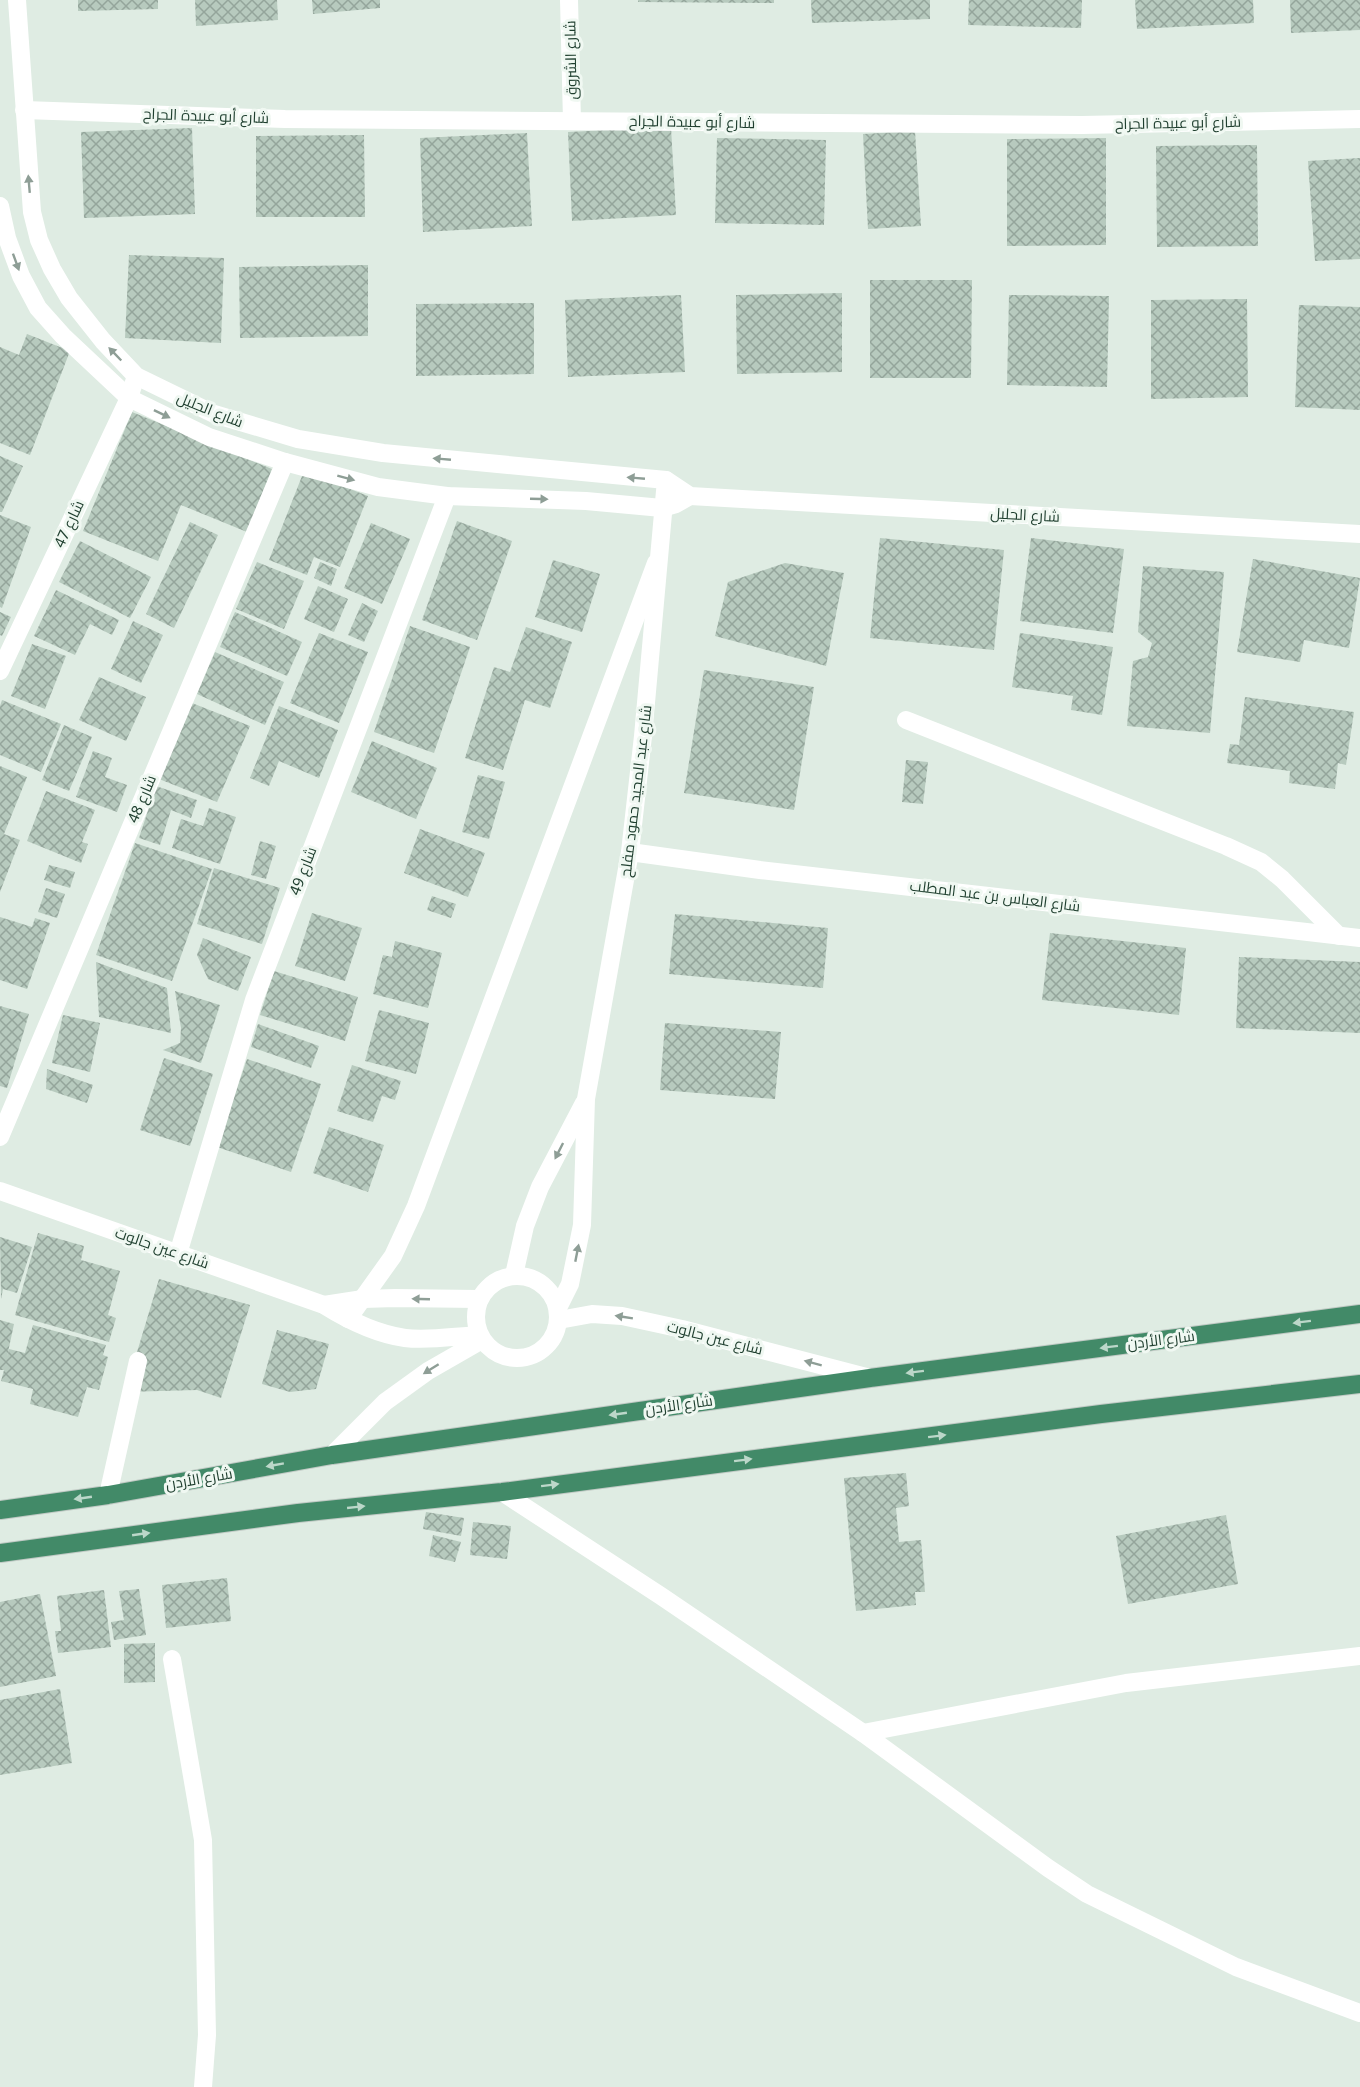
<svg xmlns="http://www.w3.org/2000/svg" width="1360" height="2087" font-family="'Noto Sans',Cairo,sans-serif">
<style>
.building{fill:url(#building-cross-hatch)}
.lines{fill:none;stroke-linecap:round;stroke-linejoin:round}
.trunk-casing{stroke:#c0c9c4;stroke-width:20}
.service{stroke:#fff;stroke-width:18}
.minor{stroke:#fff;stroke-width:18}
.tertiary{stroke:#fff;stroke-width:18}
.trunk{stroke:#428a68;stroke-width:18}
.oneway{fill:#8e9e96}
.oneway2{fill:#bcd7c9}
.labels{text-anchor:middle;stroke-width:6;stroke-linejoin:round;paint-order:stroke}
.street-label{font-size:15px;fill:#1e3e2e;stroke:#f0f8f2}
</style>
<defs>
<pattern id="building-cross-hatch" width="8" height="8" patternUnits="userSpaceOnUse" patternTransform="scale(1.5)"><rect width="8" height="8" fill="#b7cabe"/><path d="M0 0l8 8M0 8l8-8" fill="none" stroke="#94a59b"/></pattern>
</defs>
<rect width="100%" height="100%" fill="#dfece3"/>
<g class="building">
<path d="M78,0H158V9L78,11Z"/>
<path d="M195,0H277L278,20L196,26Z"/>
<path d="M312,0H380V8L313,14Z"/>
<path d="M638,0H774V3L638,2Z"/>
<path d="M811,0H930V19L812,23Z"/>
<path d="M969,0H1082L1081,28L968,25Z"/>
<path d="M1135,0H1253L1254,23L1137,29Z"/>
<path d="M1290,0H1360V30L1291,33Z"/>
<path d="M671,127L676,215L572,221L568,132Z"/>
<path d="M192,128L195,214L84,218L81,132Z"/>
<path d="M915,131L921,226L868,229L863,134Z"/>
<path d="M527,133L532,226L423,232L420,138Z"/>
<path d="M364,135L365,217H256V136Z"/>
<path d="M717,138L826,140L824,225L715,223Z"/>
<path d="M1106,138V245L1007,246V139Z"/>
<path d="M1257,145L1258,246L1157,247L1156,146Z"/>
<path d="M1360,158V259L1315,261L1308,161Z"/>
<path d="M129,255L224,258L221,343L125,338Z"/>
<path d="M368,265V336L240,338L239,267Z"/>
<path d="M870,280H972L971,378H870Z"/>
<path d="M842,293V372L737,374L736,295Z"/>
<path d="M681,295L685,372L568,377L565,300Z"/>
<path d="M1009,295L1109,296L1107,387L1007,385Z"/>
<path d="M1247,299L1248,397L1151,399V300Z"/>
<path d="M534,303V374L416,376V304Z"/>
<path d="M1299,305L1360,307V410L1295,407Z"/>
<path d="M27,334L70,351L30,455L0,443V347L19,355Z"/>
<path d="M132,412L272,469L247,532L181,505L158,561L83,531Z"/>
<path d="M0,456L23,466L2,512H0Z"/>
<path d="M304,471L368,496L340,567L314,557L307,575L269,560Z"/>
<path d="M0,515L31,527L2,608L0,607Z"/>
<path d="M457,521L512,541L477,640L422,620Z"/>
<path d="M190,522L218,535L174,628L146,614Z"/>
<path d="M371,523L410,539L382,604L344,588Z"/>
<path d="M880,538L1004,550L994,650L870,638Z"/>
<path d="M1031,538L1124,549L1113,633L1020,621Z"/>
<path d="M80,541L151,577L130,618L59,582Z"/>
<path d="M1253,559L1360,578L1349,648L1304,640L1300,662L1237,652Z"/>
<path d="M553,560L600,574L582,632L535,617Z"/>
<path d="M257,562L304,581L284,629L236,609Z"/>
<path d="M320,562L337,569L331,586L314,578Z"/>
<path d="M785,563L844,573L826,666L715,636L728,582Z"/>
<path d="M1143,566L1224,572L1210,733L1127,726L1133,661L1148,657L1152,643L1138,632Z"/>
<path d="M318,586L348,599L334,632L304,619Z"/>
<path d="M56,590L119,620L112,635L90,624L75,655L34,636Z"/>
<path d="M362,603L378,611L364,642L348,635Z"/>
<path d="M0,612L11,617L2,636L0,635Z"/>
<path d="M235,612L302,642L287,676L220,647Z"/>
<path d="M133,621L163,635L141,683L111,669Z"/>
<path d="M410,626L470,647L434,753L374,732Z"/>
<path d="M526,627L572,642L550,708L525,700L503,770L465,758L494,667L510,672Z"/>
<path d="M319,633L368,652L339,723L290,703Z"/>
<path d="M1020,633L1113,647L1102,715L1071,710L1073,696L1012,687Z"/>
<path d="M32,644L66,656L45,709L11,696Z"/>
<path d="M215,652L284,682L265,725L197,694Z"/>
<path d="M704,670L814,687L794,810L684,793Z"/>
<path d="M99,677L146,697L126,741L79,720Z"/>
<path d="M1245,697L1354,712L1346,765L1338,763L1335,789L1289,783L1290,771L1227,763L1230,744L1239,745Z"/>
<path d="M2,700L61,724L41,772L0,755V706Z"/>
<path d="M192,703L250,726L217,802L159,779Z"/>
<path d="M279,706L338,730L319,778L279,761L269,786L250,778Z"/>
<path d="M64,725L92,737L69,791L42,780Z"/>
<path d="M372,741L437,768L416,819L351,792Z"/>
<path d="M93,751L112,758L105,777L127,785L117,812L76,797Z"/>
<path d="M906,760L928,762L923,804L902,802Z"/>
<path d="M0,766L27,777L4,834L20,840L0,892Z"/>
<path d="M478,775L505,782L489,839L462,832Z"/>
<path d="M156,786L197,800L191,818L171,810L160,845L139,838Z"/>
<path d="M46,791L95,810L82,842L88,844L81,863L27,841Z"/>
<path d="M209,808L236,817L220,864L172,848L181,819L203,826Z"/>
<path d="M420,829L485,853L468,897L404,873Z"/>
<path d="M260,841L276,846L266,879L251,875Z"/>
<path d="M135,843L212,869L172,981L96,955Z"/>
<path d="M49,865L75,872L70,888L44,880Z"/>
<path d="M214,868L280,888L262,944L197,924Z"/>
<path d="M46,888L65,894L57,918L38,912Z"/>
<path d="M432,896L456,904L451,918L427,910Z"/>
<path d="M312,913L362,928L345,981L295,966Z"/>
<path d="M675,914L828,928L823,988L669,974Z"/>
<path d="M0,917L32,927L35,918L50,923L27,989L0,980Z"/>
<path d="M1050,933L1186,948L1179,1015L1042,1000Z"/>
<path d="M203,938L251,957L238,991L208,979L197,955Z"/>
<path d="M395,941L442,953L428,1008L373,994L383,955L392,957Z"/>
<path d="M1239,957L1360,962V1033L1236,1028Z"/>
<path d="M96,962L167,988L171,1033L99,1017Z"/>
<path d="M274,971L358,997L345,1041L260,1015Z"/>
<path d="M175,991L220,1005L201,1063L163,1050L180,1043L181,1028Z"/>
<path d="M0,1006L29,1014L7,1088L0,1086Z"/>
<path d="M379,1010L429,1023L416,1074L365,1061Z"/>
<path d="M63,1015L100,1023L90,1072L52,1063Z"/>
<path d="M665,1023L781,1032L775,1099L660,1090Z"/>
<path d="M258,1024L319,1046L311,1068L251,1047Z"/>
<path d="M164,1058L213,1074L190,1146L140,1130Z"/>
<path d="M247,1059L321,1084L291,1172L217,1147Z"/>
<path d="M352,1065L401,1081L395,1100L382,1096L373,1122L337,1111Z"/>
<path d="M47,1069L93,1085L87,1103L46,1089Z"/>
<path d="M329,1127L384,1145L368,1192L313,1173Z"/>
<path d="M38,1233L84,1246L81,1260L120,1271L108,1315L116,1318L109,1342L15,1315Z"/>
<path d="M0,1237L32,1247L17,1293L3,1289L1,1299Z"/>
<path d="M159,1279L250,1305L221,1398L197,1390L125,1392Z"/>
<path d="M0,1320L14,1324L7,1357L9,1349L25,1353L33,1325L106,1345L103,1355L108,1357L99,1390L87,1387L78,1417L30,1404L33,1389L1,1381L4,1370H0Z"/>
<path d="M277,1330L329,1344L316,1389L290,1392L262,1384Z"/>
<path d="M906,1473L909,1506L896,1508L899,1542L921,1540L925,1592H915L916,1605L856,1611L844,1478Z"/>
<path d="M426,1512L464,1518L461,1536L423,1529Z"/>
<path d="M1226,1515L1238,1584L1128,1604L1116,1536Z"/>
<path d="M473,1522L511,1526L507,1559L470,1555Z"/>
<path d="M433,1535L461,1542L455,1562L429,1556Z"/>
<path d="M227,1578L231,1621L166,1628L162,1585Z"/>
<path d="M139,1589L146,1635L114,1640L111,1622L124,1620L119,1591Z"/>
<path d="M104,1590L111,1647L58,1653L55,1631H61L57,1596Z"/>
<path d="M40,1594L56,1676L0,1687V1602Z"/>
<path d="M155,1643V1682L124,1683V1644Z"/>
<path d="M60,1689L72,1763L0,1775V1700Z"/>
</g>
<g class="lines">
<defs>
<g id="trunk">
<path d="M0,1510L108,1495L332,1455L870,1378L1360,1314"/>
<path d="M0,1553L298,1513L502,1492L1101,1414L1360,1384"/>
</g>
</defs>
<use href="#trunk" class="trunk-casing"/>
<g class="service">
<path d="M0,671L129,398L136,376"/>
<path d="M0,1137L285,462"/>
<path d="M178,1254L254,1000L447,496"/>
<path d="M108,1495L138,1361"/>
<path d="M172,1659L203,1840L207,2035L203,2087"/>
</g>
<g class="minor">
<path d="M569,0L572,121"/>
<path d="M24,110L285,119L1082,125L1360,119"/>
<path d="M906,720L1226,846L1261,862L1282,879L1339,936"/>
<path d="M630,852L760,870L1360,938"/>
<path d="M348,1319L393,1256L416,1206L656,563"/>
<path d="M502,1492L661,1596L863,1733L1048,1868L1087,1894L1236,1967L1360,2013"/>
<path d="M863,1733L1126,1683L1360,1656"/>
</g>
<g class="tertiary">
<path d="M17,0L32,212L39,240L52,269L69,298L103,341L136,376L214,414L298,439L383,453L666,480L690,496L1360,534"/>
<path d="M0,206L7,238L21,276L38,308L63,336L129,398L209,437L285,462L378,487L447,496L586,501L662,508L676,504L690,496"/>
<path d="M0,1191L324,1305C348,1320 377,1334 405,1338C429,1341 456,1336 480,1335"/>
<path d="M514,1275L525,1226L540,1187L584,1103"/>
<circle cx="517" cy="1317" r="41"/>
<path d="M324,1305L363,1299L395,1298L479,1299"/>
<path d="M558,1308L570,1284L582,1225L586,1099L630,852L643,736L666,480"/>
<path d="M559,1320L592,1314L622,1316L682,1329L870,1378"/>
<path d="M332,1455L385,1402L428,1371L482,1340"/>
</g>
<use href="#trunk" class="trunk"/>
</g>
<defs><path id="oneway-solid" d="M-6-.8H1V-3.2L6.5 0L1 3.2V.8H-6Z" transform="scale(1.5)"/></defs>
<g class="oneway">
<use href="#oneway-solid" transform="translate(29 184) rotate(-95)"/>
<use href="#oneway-solid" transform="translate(16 262) rotate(70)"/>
<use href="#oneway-solid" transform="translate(115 354) rotate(-134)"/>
<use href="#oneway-solid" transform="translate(162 414) rotate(26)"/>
<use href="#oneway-solid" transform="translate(442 459) rotate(-175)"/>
<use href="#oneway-solid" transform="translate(346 478) rotate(15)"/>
<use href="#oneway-solid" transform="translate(636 478) rotate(-175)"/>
<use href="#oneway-solid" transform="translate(539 499) rotate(2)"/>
<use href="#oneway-solid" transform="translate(559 1151) rotate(117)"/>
<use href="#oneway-solid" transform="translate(577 1253) rotate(-79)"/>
<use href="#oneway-solid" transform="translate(421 1299) rotate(-178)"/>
<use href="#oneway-solid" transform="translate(624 1317) rotate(-171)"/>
<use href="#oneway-solid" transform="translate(813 1363) rotate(-165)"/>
<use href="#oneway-solid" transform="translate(431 1369) rotate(148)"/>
</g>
<g class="oneway2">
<use href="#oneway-solid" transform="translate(1302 1322) rotate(173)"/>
<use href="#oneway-solid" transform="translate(1109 1347) rotate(173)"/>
<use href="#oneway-solid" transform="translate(915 1372) rotate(173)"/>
<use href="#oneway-solid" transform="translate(618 1414) rotate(172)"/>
<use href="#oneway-solid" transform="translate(937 1436) rotate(-7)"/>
<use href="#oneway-solid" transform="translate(743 1460) rotate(-7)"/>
<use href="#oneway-solid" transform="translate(275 1465) rotate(170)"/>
<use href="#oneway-solid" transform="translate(550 1485) rotate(-7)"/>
<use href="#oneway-solid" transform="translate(83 1498) rotate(172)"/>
<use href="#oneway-solid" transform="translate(356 1507) rotate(-6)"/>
<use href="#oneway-solid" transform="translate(141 1534) rotate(-8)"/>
</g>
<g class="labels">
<g class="street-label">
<text transform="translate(571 60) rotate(-91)" y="5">شارع الشروق</text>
<text transform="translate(206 116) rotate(2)" y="5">شارع أبو عبيدة الجراح</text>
<text transform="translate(692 122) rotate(1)" y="5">شارع أبو عبيدة الجراح</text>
<text transform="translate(1178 123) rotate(-1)" y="5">شارع أبو عبيدة الجراح</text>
<text transform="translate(210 410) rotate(22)" y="5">شارع الجليل</text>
<text transform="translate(1025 515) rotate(3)" y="5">شارع الجليل</text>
<text transform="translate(69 524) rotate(-65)" y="5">شارع 47</text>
<text transform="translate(636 791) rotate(-83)" y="5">شارع عبد المجيد حمود مفلح</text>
<text transform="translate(142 799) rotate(-67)" y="5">شارع 48</text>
<text transform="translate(303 871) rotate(-69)" y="5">شارع 49</text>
<text transform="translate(995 896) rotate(7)" y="5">شارع العباس بن عبد المطلب</text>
<text transform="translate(162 1248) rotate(19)" y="5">شارع عين جالوت</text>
<text transform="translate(715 1338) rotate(14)" y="5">شارع عين جالوت</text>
<text transform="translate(1161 1340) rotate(-7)" y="5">شارع الأردن</text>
<text transform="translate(679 1405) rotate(-8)" y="5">شارع الأردن</text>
<text transform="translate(199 1479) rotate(-10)" y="5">شارع الأردن</text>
</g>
</g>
</svg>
